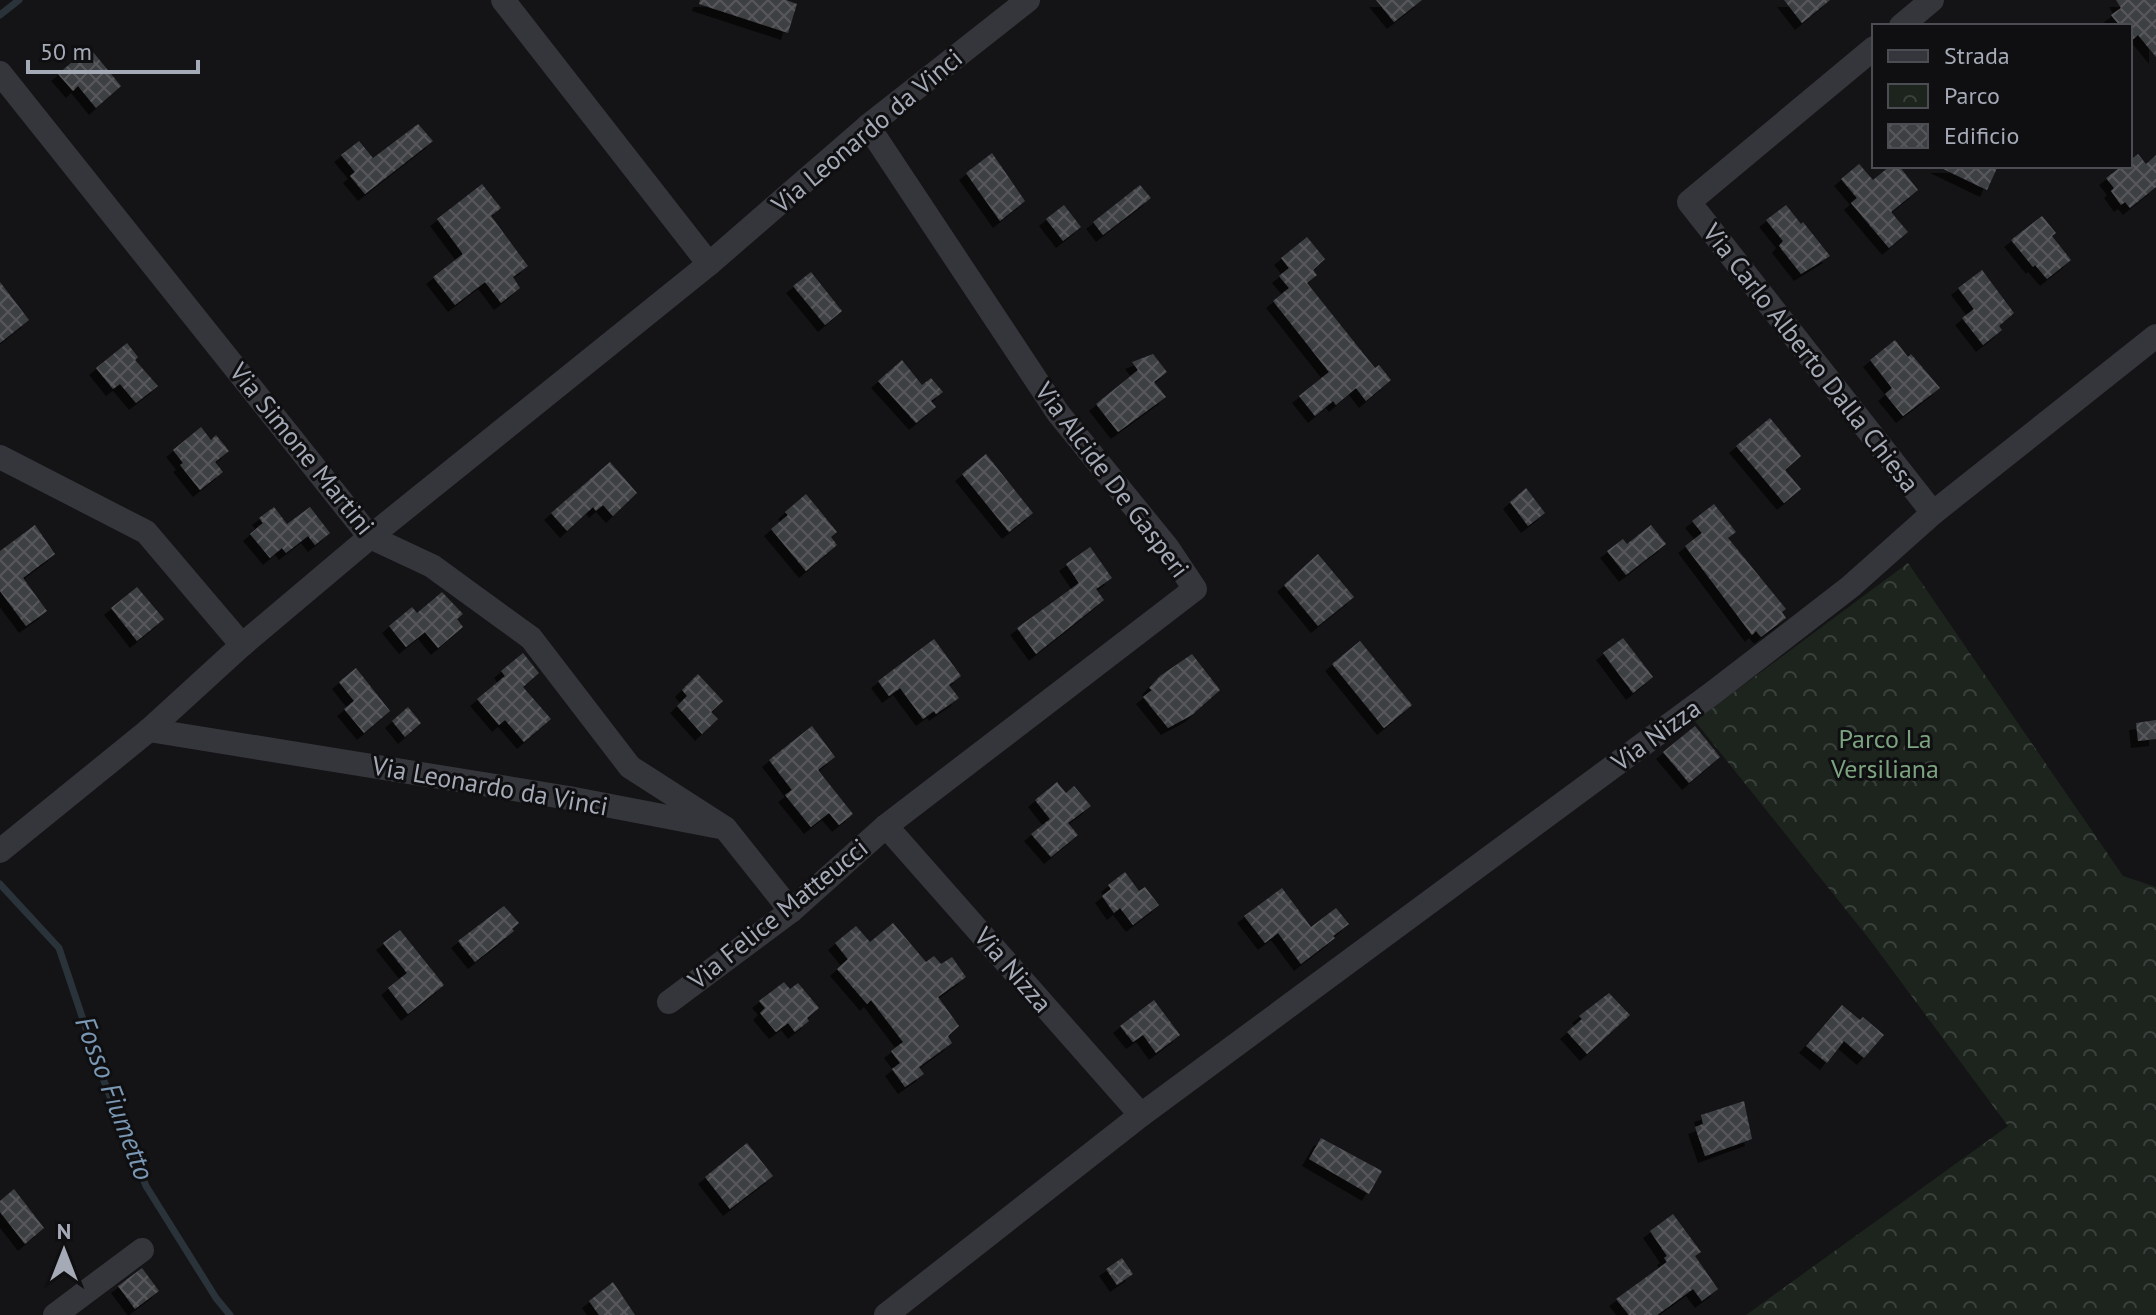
<svg xmlns="http://www.w3.org/2000/svg" width="2156" height="1315" font-family="'PT Sans',sans-serif">
<style>
.park{fill:url(#park-crowns)}
.lines{fill:none;stroke-linecap:round;stroke-linejoin:round}
.stream{stroke:#2a323a;stroke-width:7}
.building{fill:url(#building-cross-hatch);filter:url(#shadow)}
.street{stroke:#35363b;stroke-width:24}
.labels{text-anchor:middle;stroke-width:6;stroke-linejoin:round;paint-order:stroke}
.street-label{font-size:26px;fill:#a5aab7;stroke:#0f0f11}
.park-label{font-size:26px;fill:#7ba37f;stroke:#0f0f11}
.water-label{font-size:28px;font-style:italic;fill:#7a97b3;stroke:#0f0f11}
</style>
<defs>
<pattern id="park-crowns" width="20" height="18" patternUnits="userSpaceOnUse" patternTransform="scale(2)"><rect width="20" height="18" fill="#1c241d"/><path d="M2 6a3 3 0 1 1 6 0M12 15a3 3 0 1 1 6 0" fill="none" stroke="#3a413c"/></pattern>
<pattern id="building-cross-hatch" width="8" height="8" patternUnits="userSpaceOnUse" patternTransform="scale(2)"><rect width="8" height="8" fill="#3e3f43"/><path d="M0 0l8 8M0 8l8-8" fill="none" stroke="#57585c"/></pattern>
<filter id="shadow"><feDropShadow dx="-7" dy="7" stdDeviation="0" flood-color="#0009"/></filter>
</defs>
<rect width="100%" height="100%" fill="#141416"/>
<path class="park" d="M1908,563L2123,876L2156,887V1315H1746L2008,1126L1870,940L1695,721Z"/>
<g class="lines">
<g class="stream">
<path d="M0,15L19,0"/>
<path d="M0,884L59,948L102,1076L146,1186L216,1298L230,1315"/>
</g>
</g>
<g class="building">
<path d="M700,0H786L797,4L788,33L699,4Z"/>
<path d="M1376,0H1422L1394,22Z"/>
<path d="M1784,0H1830L1802,23Z"/>
<path d="M2116,0H2156V57L2138,35L2130,42V26H2120L2111,15L2121,8Z"/>
<path d="M93,52L121,86L96,108L78,86L73,91L58,74L78,57L81,61Z"/>
<path d="M418,124L433,141L365,194L350,176L355,172L341,155L359,141L373,158Z"/>
<path d="M992,153L1025,201L1000,221L966,173Z"/>
<path d="M2138,154L2146,164L2156,155V187L2130,208L2125,202L2121,205L2111,191L2114,188L2106,178L2122,166H2130V160Z"/>
<path d="M1859,164L1873,180L1890,166H1899L1918,190L1891,212L1908,232L1889,248L1851,203L1857,198L1841,179Z"/>
<path d="M1937,166H1998L1987,190Z"/>
<path d="M482,184L501,208L491,216L528,266L513,277L520,288L501,303L485,282L455,305L433,277L463,254L437,219Z"/>
<path d="M1140,185L1151,198L1103,235L1093,222Z"/>
<path d="M1064,205L1081,227L1063,241L1046,219Z"/>
<path d="M1786,205L1801,224L1803,222L1830,256L1801,274L1779,246L1783,241L1766,220Z"/>
<path d="M2042,216L2056,233L2052,236L2071,260L2047,279L2035,265L2033,267L2011,240Z"/>
<path d="M1307,237L1325,259L1313,270L1317,275L1307,283L1375,368L1379,365L1391,380L1366,401L1356,388L1336,405L1333,401L1315,416L1299,396L1329,372L1273,301L1289,288L1279,276L1289,268L1281,258Z"/>
<path d="M1982,270L2014,313L1999,326L2002,330L1983,345L1962,318L1974,309L1958,288Z"/>
<path d="M811,272L842,311L825,325L793,286Z"/>
<path d="M0,282L29,320L0,343Z"/>
<path d="M1895,340L1908,357L1911,354L1940,388L1903,416L1885,394L1892,388L1870,360Z"/>
<path d="M127,343L138,357L135,360L158,386L136,403L120,384L113,389L96,368Z"/>
<path d="M1153,354L1167,372L1154,382L1166,397L1118,432L1096,404L1138,370L1132,362Z"/>
<path d="M902,360L922,385L931,378L943,392L931,401L936,407L916,423L878,381Z"/>
<path d="M1770,418L1801,456L1785,470L1801,489L1784,503L1736,446Z"/>
<path d="M201,427L211,440L216,435L229,451L215,462L223,472L200,490L180,465L183,463L173,450Z"/>
<path d="M986,454L1033,513L1009,532L962,474Z"/>
<path d="M610,462L637,493L613,516L603,505L596,511L593,507L567,531L551,513Z"/>
<path d="M1526,488L1545,513L1528,526L1510,502Z"/>
<path d="M806,494L837,532L831,537L837,545L806,571L771,529L788,515L785,512Z"/>
<path d="M1714,504L1736,532L1728,538L1786,609L1782,612L1786,618L1761,637L1756,631L1752,635L1685,546L1702,533L1692,521Z"/>
<path d="M274,507L287,524L310,507L330,533L315,545L308,536L286,553L282,548L270,558L250,534L263,523L259,518Z"/>
<path d="M35,525L55,554L23,578L47,611L26,626L0,591V551Z"/>
<path d="M1651,525L1666,544L1626,575L1607,551L1623,539L1627,544Z"/>
<path d="M1090,547L1112,578L1096,589L1104,600L1036,654L1017,628L1079,583L1066,564Z"/>
<path d="M1318,554L1354,597L1318,626L1284,585Z"/>
<path d="M137,587L164,619L137,641L111,608Z"/>
<path d="M442,592L463,614L457,619L463,627L438,648L425,632L406,647L389,626L412,607L417,613Z"/>
<path d="M1623,638L1653,677L1633,693L1603,653Z"/>
<path d="M934,639L961,676L949,685L959,698L936,714L934,711L923,719L900,688L889,696L878,681Z"/>
<path d="M1360,641L1412,705L1384,728L1332,664Z"/>
<path d="M523,653L539,673L523,687L551,719L524,742L505,720L499,725L477,699L505,676L501,671Z"/>
<path d="M1192,654L1220,690L1192,715L1168,728L1143,697L1152,690L1149,688L1160,676Z"/>
<path d="M356,668L390,711L364,733L344,709L354,701L339,682Z"/>
<path d="M698,674L723,701L711,712L718,719L702,734L677,706L687,696L682,690Z"/>
<path d="M408,707L421,723L405,737L392,721Z"/>
<path d="M2156,720V739L2138,741L2136,723Z"/>
<path d="M812,726L835,757L818,770L853,814L839,825L829,813L811,827L785,795L792,790L769,760Z"/>
<path d="M1695,726L1720,757L1689,783L1663,752Z"/>
<path d="M1057,782L1066,793L1074,786L1091,806L1068,823L1078,835L1051,857L1031,834L1050,819L1035,800Z"/>
<path d="M1125,872L1139,891L1145,887L1159,905L1133,925L1120,908L1114,913L1102,896L1111,889L1108,885Z"/>
<path d="M1282,888L1311,927L1336,908L1349,924L1333,936L1335,938L1301,964L1278,933L1265,943L1244,916Z"/>
<path d="M504,906L519,923L512,929L514,931L475,962L458,941Z"/>
<path d="M893,923L926,962L934,956L941,964L952,957L966,977L938,997L959,1026L948,1036L952,1043L919,1067L924,1074L905,1087L892,1069L900,1063L891,1051L903,1042L871,1000L867,1004L837,969L848,959L835,943L856,926L870,942Z"/>
<path d="M400,930L444,985L408,1014L388,988L407,973L383,943Z"/>
<path d="M784,982L790,989L798,983L819,1008L807,1018L809,1021L795,1032L788,1023L776,1032L760,1013L765,1008L759,1001Z"/>
<path d="M1609,993L1630,1015L1587,1054L1567,1032L1582,1019L1579,1016Z"/>
<path d="M1154,1000L1180,1035L1156,1053L1143,1035L1133,1042L1120,1026Z"/>
<path d="M1842,1005L1860,1020L1863,1017L1884,1035L1864,1058L1844,1041L1827,1063L1806,1046Z"/>
<path d="M1744,1101L1752,1139L1705,1156L1695,1127L1703,1124L1701,1115Z"/>
<path d="M1321,1138L1382,1171L1369,1194L1309,1159Z"/>
<path d="M747,1143L773,1176L730,1209L705,1177Z"/>
<path d="M14,1189L44,1228L25,1244L0,1212V1201Z"/>
<path d="M1673,1214L1701,1252L1695,1256L1718,1289L1702,1301L1693,1289L1657,1315H1629L1616,1299L1667,1262L1664,1258L1667,1256L1650,1231Z"/>
<path d="M1122,1258L1133,1274L1117,1285L1106,1269Z"/>
<path d="M142,1268L159,1291L135,1309L118,1286Z"/>
<path d="M613,1282L635,1315H599L589,1301Z"/>
</g>
<g class="lines">
<g class="street">
<path d="M503,0L709,264"/>
<path d="M1901,26L1932,0"/>
<path d="M1874,48L1689,202L1933,513"/>
<path d="M0,73L370,537L432,566L531,638L630,767L725,828"/>
<path d="M0,457L146,532L242,645"/>
<path d="M149,730L569,798L725,828L791,911"/>
<path d="M0,851L149,730L242,645L370,537L709,264L868,126L1028,0"/>
<path d="M669,1002L791,911L886,826L1195,589L1167,547L1058,413L868,126"/>
<path d="M1141,1115L1714,692L1850,587L1933,513L2156,336"/>
<path d="M55,1315L142,1250"/>
<path d="M886,1315L1141,1115L886,826"/>
</g>
</g>
<g class="labels">
<g class="street-label">
<text transform="translate(867 131) rotate(-40)" y="9">Via Leonardo da Vinci</text>
<text transform="translate(1811 358) rotate(52)" y="9">Via Carlo Alberto Dalla Chiesa</text>
<text transform="translate(302 449) rotate(51)" y="9">Via Simone Martini</text>
<text transform="translate(1112 480) rotate(53)" y="9">Via Alcide De Gasperi</text>
<text transform="translate(1656 735) rotate(-36)" y="9">Via Nizza</text>
<text transform="translate(490 786) rotate(10)" y="9">Via Leonardo da Vinci</text>
<text transform="translate(778 914) rotate(-39)" y="9">Via Felice Matteucci</text>
<text transform="translate(1013 970) rotate(49)" y="9">Via Nizza</text>
</g>
<g class="park-label">
<text x="1885" y="748">Parco La<tspan x="1885" dy="30">Versiliana</tspan></text>
</g>
<g class="water-label">
<text transform="translate(115 1098) rotate(69)" y="10">Fosso Fiumetto</text>
</g>
</g>
<rect x="1872" y="24" width="260" height="144" fill="#0f0f11" stroke="#4b4d53" stroke-width="2"/>
<rect x="1888" y="50" width="40" height="12" fill="#35363b" stroke="#4b4d53" stroke-width="2"/>
<text x="1944" y="64" font-size="24" fill="#a5aab7">Strada</text>
<rect x="1888" y="84" width="40" height="24" fill="url(#park-crowns)" stroke="#4b4d53" stroke-width="2"/>
<text x="1944" y="104" font-size="24" fill="#a5aab7">Parco</text>
<rect x="1888" y="124" width="40" height="24" fill="url(#building-cross-hatch)" stroke="#4b4d53" stroke-width="2"/>
<text x="1944" y="144" font-size="24" fill="#a5aab7">Edificio</text>
<g transform="translate(64 1251)" stroke="#0f0f11" stroke-width="6" paint-order="stroke">
<path d="M0-6L14 30L0 20L-14 30Z" fill="#a5aab7"/>
<text y="-12" font-size="22" font-weight="bold" text-anchor="middle" fill="#a5aab7">N</text>
</g>
<path d="M28 60v12h170v-12" fill="none" stroke="#a5aab7" stroke-width="4"/>
<text x="40" y="60" font-size="24" fill="#a5aab7" stroke="#0f0f11" stroke-width="6" paint-order="stroke">50 m</text>
</svg>
